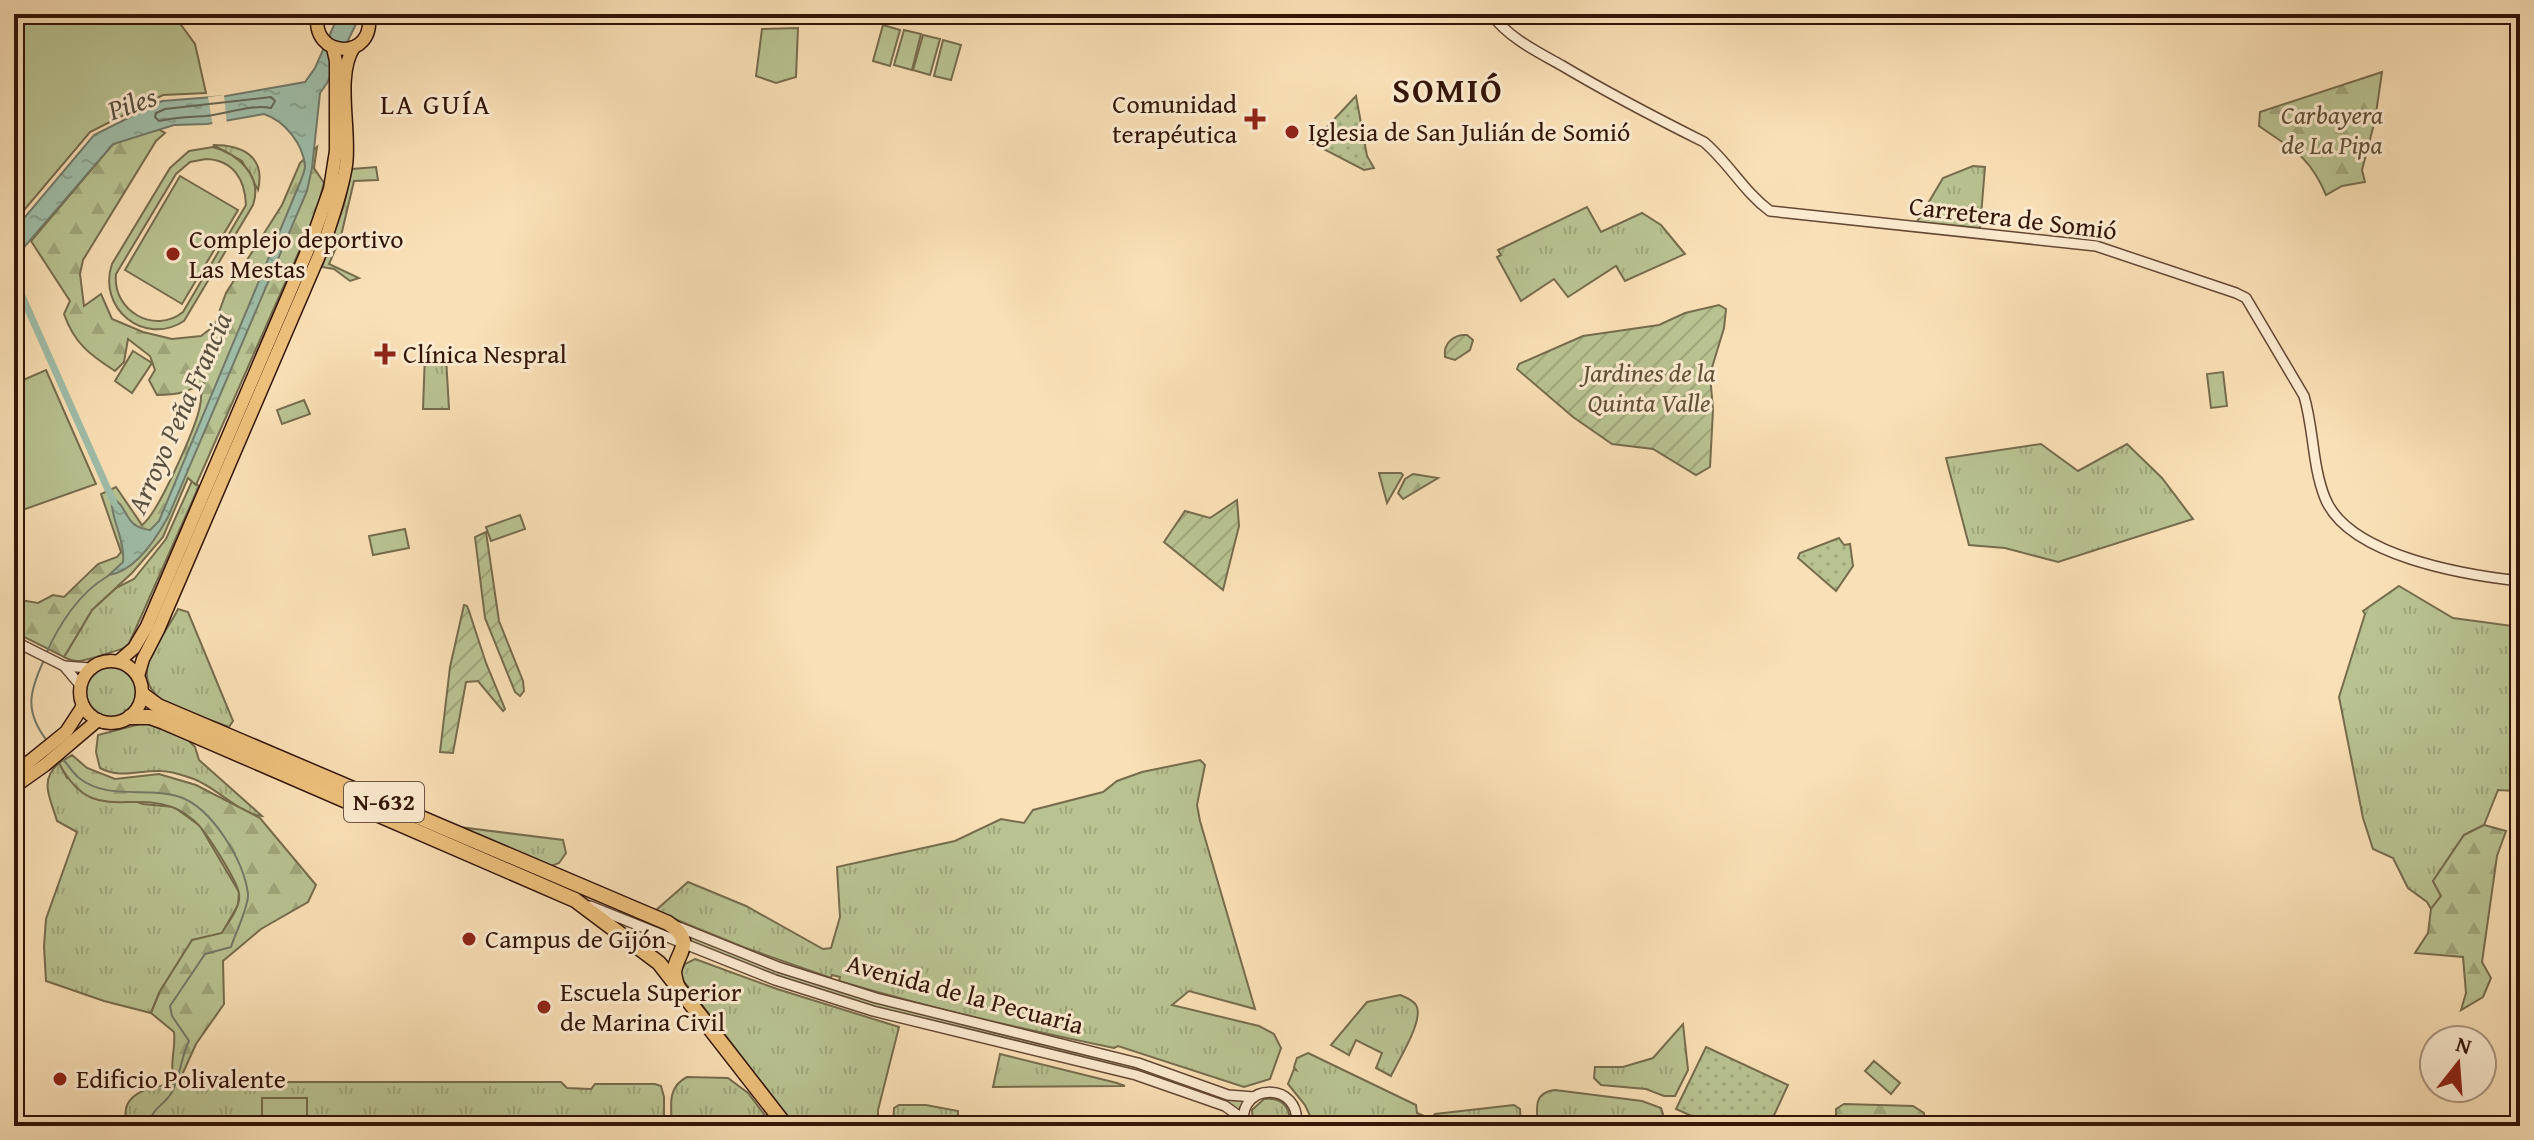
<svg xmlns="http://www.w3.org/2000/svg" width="2534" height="1140" font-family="'Gentium Book Plus',serif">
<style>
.grass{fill:url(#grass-tufts);stroke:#766c4d;stroke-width:2}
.forest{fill:url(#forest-firs);stroke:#766c4d;stroke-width:2}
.park{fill:url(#park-dots);stroke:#766c4d;stroke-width:2}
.garden{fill:url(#garden-furrows);stroke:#766c4d;stroke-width:2}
.pitch{fill:#b9c392;stroke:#766c4d;stroke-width:2;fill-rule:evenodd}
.water{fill:url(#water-ripples);stroke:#737a69;stroke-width:2}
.pier{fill:#fae0b6}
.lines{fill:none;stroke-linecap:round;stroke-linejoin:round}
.shore{stroke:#686958;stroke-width:2}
.stream{stroke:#737a69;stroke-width:2}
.canal{stroke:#9fbea9;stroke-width:7}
.minor-casing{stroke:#644734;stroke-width:12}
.major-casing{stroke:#321408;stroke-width:15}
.highway-casing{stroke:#321408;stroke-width:17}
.minor{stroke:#fcebd0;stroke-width:9}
.major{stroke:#edc07b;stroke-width:12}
.highway{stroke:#edc07b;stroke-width:14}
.poi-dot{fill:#8f2418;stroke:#fcebd0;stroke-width:3}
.labels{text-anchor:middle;stroke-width:6;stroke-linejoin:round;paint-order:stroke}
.shield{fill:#fcebd0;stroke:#6f5444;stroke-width:2}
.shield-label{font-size:24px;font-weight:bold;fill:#321408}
.poi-label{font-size:26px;fill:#321408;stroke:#fcebd0;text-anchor:start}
.park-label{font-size:26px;font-style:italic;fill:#615138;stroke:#fcebd0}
.street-label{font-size:26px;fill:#321408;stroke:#fcebd0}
.water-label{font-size:28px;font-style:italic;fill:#585040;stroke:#fcebd0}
.neighbourhood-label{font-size:28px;letter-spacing:2px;fill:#321408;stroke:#fcebd0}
.district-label{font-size:34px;font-weight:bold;letter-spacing:2px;fill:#321408;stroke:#fcebd0}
</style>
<defs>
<pattern id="grass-tufts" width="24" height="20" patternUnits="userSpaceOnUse" patternTransform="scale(2)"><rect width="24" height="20" fill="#b9c392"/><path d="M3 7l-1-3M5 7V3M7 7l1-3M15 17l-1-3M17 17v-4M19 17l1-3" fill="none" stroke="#a0a77c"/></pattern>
<pattern id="forest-firs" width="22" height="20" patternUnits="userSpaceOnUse" patternTransform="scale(2)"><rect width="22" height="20" fill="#b9c392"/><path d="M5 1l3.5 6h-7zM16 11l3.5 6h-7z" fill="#a0a77c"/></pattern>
<pattern id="park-dots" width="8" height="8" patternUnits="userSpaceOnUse" patternTransform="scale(2)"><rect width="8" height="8" fill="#b9c392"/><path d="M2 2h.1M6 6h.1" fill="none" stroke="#a0a77c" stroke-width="1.8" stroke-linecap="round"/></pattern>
<pattern id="garden-furrows" width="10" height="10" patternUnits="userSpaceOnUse" patternTransform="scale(2)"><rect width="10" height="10" fill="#b9c392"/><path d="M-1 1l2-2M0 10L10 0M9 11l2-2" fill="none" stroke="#a0a77c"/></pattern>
<pattern id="water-ripples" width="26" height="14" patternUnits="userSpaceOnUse" patternTransform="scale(2)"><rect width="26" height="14" fill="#9fbea9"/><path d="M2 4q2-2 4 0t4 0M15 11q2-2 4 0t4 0" fill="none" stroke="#89a290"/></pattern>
</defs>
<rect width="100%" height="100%" fill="#fae0b6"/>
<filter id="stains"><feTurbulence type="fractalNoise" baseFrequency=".0025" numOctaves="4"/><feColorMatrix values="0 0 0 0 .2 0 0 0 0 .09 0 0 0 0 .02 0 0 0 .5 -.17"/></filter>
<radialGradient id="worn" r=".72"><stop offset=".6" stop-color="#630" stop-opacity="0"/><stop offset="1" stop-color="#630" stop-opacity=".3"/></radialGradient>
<g class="grass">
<path d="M213,145C242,145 266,156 258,190L242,161Z"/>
<path d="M1973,166L1985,167L1980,228L1917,222L1943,178Z"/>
<path d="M376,167L378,180L354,181L341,236L329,264L359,278L350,281L334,269L322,267L344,205L352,169Z"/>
<path d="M1587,207L1601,232L1642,213L1661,225L1685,254L1625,281L1616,266L1568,297L1554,279L1521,301L1497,257L1501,255L1498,250Z"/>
<path d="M425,353L446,357L449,409H423Z"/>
<path d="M2041,444L2078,471L2127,444L2162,478L2193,519L2058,562L2005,548L1969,545L1946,458Z"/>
<path d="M192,481L199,486L128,646C123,649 82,662 77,661C72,661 68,659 64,657L92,610L116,588L134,579L166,539Z"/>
<path d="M2399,586L2453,618L2520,627V773L2515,791L2498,790L2484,825L2464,835L2433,881L2441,896L2431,909L2427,902L2408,888L2393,858L2373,849L2363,818L2339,697L2365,614L2363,611Z"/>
<path d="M178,609L188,612L233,721L229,727C199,713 131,706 150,658C156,642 170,626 178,609Z"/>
<circle cx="111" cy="692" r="25"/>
<path d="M140,724H149L188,740L195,747L199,760L262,816C240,815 216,786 191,778C182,775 171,771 161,771C139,770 120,779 100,768L96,752L98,735Z"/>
<path d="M1200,760L1205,765L1197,805L1200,821L1255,1009L1189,991L1172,1005L1259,1026L1274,1034L1281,1048L1270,1079L1244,1087L1118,1046L1114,1048C1021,1029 930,1008 839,981L840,977L832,975L831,978L743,947L655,911L688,882L746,906L823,949L831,948L840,917L837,867L955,841L1001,819L1024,823L1033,810L1103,792L1117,781L1142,772Z"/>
<path d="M59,763L67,778L143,804L174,807L200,826L239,892L238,905L222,933L160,991L151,1013L104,1001L46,981L44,946L46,919L77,832L57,821C51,799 38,781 59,763Z"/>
<path d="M451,826L563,840L566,853L559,863L549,867Z"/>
<path d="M611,899L668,923L876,998L1063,1044L1228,1095L1254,1097L1244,1111L1235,1112L1136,1075L966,1034L775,980L627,921Z"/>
<path d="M695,959L777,989L899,1027L878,1110V1126H795L679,975L685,964Z"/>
<path d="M1400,995C1405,997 1413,1000 1416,1005C1425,1019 1398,1061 1391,1076L1376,1068L1382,1053L1356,1040L1349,1055L1331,1045L1367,1002Z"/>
<path d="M1683,1024L1688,1070L1675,1096H1664L1646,1089L1601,1085L1594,1078L1595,1067H1623L1653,1058Z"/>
<path d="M1308,1053L1416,1105L1417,1113L1431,1119L1435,1114L1514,1105L1520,1109L1521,1126H1329L1311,1118L1305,1105L1288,1084L1294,1069L1296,1070L1294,1067L1297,1058Z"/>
<path d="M1000,1054L1117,1083L1125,1086L993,1087Z"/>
<path d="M687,1077L728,1078L748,1093L773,1126H672C671,1106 667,1087 687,1077Z"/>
<path d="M186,1082H561L567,1088L591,1089L595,1084H655L661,1086L664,1097V1126H128C114,1088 163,1085 186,1082Z"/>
<path d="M1555,1090L1642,1101L1661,1108L1663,1114L1658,1126H1538C1536,1108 1534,1092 1555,1090Z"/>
<path d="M1264,1099C1282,1097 1293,1108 1288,1126H1253L1252,1110Z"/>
<path d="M899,1105H926L958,1111V1116L900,1118L899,1126H893L894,1108Z"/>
</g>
<g class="forest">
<path d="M2382,72L2375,120L2362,170L2365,182L2342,186L2326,195C2309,155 2293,150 2259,126L2260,112Z"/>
<path d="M158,129L165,133L156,141L83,260L80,274L84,306L101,294L112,319L143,332L172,339L201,336L214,326L226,293L282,205L300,163L317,147L314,168L324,183L316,213L196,485L188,478L163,537L132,573L92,610L64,657L14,632V599L38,603L53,595L64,597L98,564L117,557L121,552L101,494L116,487L142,525C158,514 196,427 200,406C202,396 200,391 205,382C188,392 178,395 157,395L149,380L155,370L150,356L128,339L124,362L115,371C90,355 74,343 64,314L70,301L31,241L113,144Z"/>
<path d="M1379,473H1401L1403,475L1387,503Z"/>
<path d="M1413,474L1438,478L1403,499L1398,493L1405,479Z"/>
<path d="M72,755L87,768L115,779L159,774L196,785L260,818L316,885L308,902L261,929L223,961L224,1004L196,1044L182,1075L173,1074C170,1062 176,1047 174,1032L151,1013L160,991L192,940L222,933C228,922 241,907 239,894C238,882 210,839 202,829C196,821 181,810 172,807C125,791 91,824 59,763Z"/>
<path d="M2484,825L2506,831L2497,856L2482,962L2491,978L2483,997L2461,1010L2466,993L2463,957L2415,953L2428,933L2431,909L2441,896L2433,881L2464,835Z"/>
<path d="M1844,1104L1913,1106L1924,1113L1923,1126H1836V1109Z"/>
</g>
<g class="park">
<path d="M1356,96L1367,156L1374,168L1364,170L1312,143Z"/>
<path d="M1839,538L1844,545L1850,544L1853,566L1836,591L1798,558L1800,553Z"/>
<path d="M1706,1047L1788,1085L1769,1126H1714L1676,1109Z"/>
</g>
<g class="garden">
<path d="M1719,305L1726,309L1724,328L1710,374L1713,410L1710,467L1696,475L1653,449L1612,444L1573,417L1517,369L1519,364L1583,336L1659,325L1685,313Z"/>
<path d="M1467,335L1473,340L1470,350L1455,360L1445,357C1443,343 1454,334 1467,335Z"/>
<path d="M1237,500L1239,526L1223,590L1164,542L1185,511L1210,518Z"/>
<path d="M486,532L499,621L523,681L524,691L520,696L515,692L485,618L475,537Z"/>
<path d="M464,605L467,606L469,611L486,663L505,709L503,711L478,681L466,682L453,753L440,752L450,667Z"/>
</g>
<g class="pitch">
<path d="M14,14H173L195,44L206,93L163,95L90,132L14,222Z"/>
<path d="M883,25L900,30L890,66L873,61Z"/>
<path d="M798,28L796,77L776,83L756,76L762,29Z"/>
<path d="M904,30L921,34L912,70L894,65Z"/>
<path d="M923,35L940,39L930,75L913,70Z"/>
<path d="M943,40L961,45L951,80L934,76Z"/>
<path d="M213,147C238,154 263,176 253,205L184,321C144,347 97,308 112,264L170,168L189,151ZM206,159C233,160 245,179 246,205L183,312C155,335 112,311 116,274L176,174L190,162Z"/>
<path d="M180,176L238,210L182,304L125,270Z"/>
<path d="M133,351L152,363L132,393L115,381Z"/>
<path d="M46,370L96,484L14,513V384Z"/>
<path d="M2223,372L2227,406L2211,408L2207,374Z"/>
<path d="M304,400L310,414L282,424L277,410Z"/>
<path d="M520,515L525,529L491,541L486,527Z"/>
<path d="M405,529L409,548L373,555L369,536Z"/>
<path d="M1874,1061L1900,1083L1891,1094L1865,1071Z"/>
<path d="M262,1098H307V1123L262,1122Z"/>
</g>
<path class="water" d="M339,14H361L327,83L320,93L312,168L307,191L168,517C156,539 136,571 109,575L123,562C125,539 111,520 111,497C130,507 123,527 150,530L159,521L299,185C301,180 305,171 305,166C303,144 285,121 264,114L207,124L174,125L113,144L19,253L14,267V230L94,135L162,101L226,96L305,82L315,68Z"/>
<path class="pier" d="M224,95L227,125L213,127L208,97Z"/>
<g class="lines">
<path class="shore" d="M271,97L275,101L271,108C251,104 227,114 206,116C189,117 175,117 159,121L155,117L156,113L165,109Z"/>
<g class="stream">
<path d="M46,654C59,624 80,592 108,576"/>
<path d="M44,660C29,692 24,712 48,742"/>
<path d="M63,759C68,765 73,773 79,778C108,801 147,786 180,797C212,808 244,861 248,894C249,906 235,934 231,947L205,954L170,1006L172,1016L189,1041C181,1056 179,1084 170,1095C162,1107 150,1109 150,1126"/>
</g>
<path class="canal" d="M14,278L114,503"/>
<defs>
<g id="minor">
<path d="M1491,14C1509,38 1536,51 1561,65C1608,93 1656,118 1704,142C1729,163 1744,192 1770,211L2096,246L2236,293L2246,298L2304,396C2314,430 2312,465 2325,498C2348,556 2465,575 2520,581"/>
<path d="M14,641L64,666L80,685"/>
<path d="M64,666L90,668"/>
<path d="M590,906L775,980L873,1011L1136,1075L1225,1106L1243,1119"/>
<path d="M676,926L778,967L876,998L1138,1063L1228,1095L1254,1097"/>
<path d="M1244,1126C1236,1081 1303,1081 1296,1126"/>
</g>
<g id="major">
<path d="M318,14C309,60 378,61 368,14"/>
<circle cx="111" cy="692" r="31"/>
<path d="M119,661L134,648L147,626L312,240L330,189L336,151V61L333,48"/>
<path d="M138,676L143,659L158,630L324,244C332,218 342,192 346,165C351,130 335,76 354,47"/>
<path d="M14,774L66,732L83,706"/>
<path d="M14,787L45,765L98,720"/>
</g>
<g id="highway">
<path d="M143,695L158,706L668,923C697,942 676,953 674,972C674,974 676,983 677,985"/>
<path d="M130,717H150L164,722L575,900L659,963L786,1126"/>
</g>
</defs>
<use href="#minor" class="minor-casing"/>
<use href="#major" class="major-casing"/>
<use href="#highway" class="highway-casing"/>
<use href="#minor" class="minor"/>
<use href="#major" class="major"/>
<use href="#highway" class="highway"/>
</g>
<g class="poi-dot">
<path d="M1251 107h8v8h8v8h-8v8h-8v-8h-8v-8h8z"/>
<circle cx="1292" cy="132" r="8"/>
<circle cx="173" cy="254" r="8"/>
<path d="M381 342h8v8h8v8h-8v8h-8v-8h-8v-8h8z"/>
<circle cx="469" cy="939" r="8"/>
<circle cx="544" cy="1007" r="8"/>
<circle cx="60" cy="1079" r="8"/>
</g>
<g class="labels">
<rect class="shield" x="344" y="782" width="80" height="40" rx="6"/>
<g class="shield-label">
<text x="384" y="810">N-632</text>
</g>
<g class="poi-label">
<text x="1237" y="113" text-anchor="end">Comunidad<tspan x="1237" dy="30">terapéutica</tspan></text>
<text x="1308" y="141">Iglesia de San Julián de Somió</text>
<text x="189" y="248">Complejo deportivo<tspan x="189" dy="30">Las Mestas</tspan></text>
<text x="403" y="363">Clínica Nespral</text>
<text x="485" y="948">Campus de Gijón</text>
<text x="560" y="1001">Escuela Superior<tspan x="560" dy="30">de Marina Civil</tspan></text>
<text x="76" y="1088">Edificio Polivalente</text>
</g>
<g class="park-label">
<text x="2332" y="124">Carbayera<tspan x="2332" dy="30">de La Pipa</tspan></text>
<text x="1649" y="382">Jardines de la<tspan x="1649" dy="30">Quinta Valle</tspan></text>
</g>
<g class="street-label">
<text transform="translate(2013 218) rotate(7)" y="9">Carretera de Somió</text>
<text transform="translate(965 994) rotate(15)" y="9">Avenida de la Pecuaria</text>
</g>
<g class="water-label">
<text transform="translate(132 103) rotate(-19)" y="10">Piles</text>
<text transform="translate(179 413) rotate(-66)" y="10">Arroyo Peña Francia</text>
</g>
<g class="neighbourhood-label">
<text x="436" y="114">LA GUÍA</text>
</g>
<g class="district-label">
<text x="1448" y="102">SOMIÓ</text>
</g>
</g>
<rect width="2534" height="1140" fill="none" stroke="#fae0b6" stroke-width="48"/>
<rect x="16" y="16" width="2502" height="1108" fill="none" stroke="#321408" stroke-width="4"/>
<rect x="24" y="24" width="2486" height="1092" fill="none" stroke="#321408" stroke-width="2"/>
<g transform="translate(2458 1064) rotate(17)"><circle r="38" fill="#fcebd0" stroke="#ab9580" stroke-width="2"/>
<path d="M0-6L14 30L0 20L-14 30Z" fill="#8f2418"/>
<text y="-12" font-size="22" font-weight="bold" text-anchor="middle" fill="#321408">N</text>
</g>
<rect width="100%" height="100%" filter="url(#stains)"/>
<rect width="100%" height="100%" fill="url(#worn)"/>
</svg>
